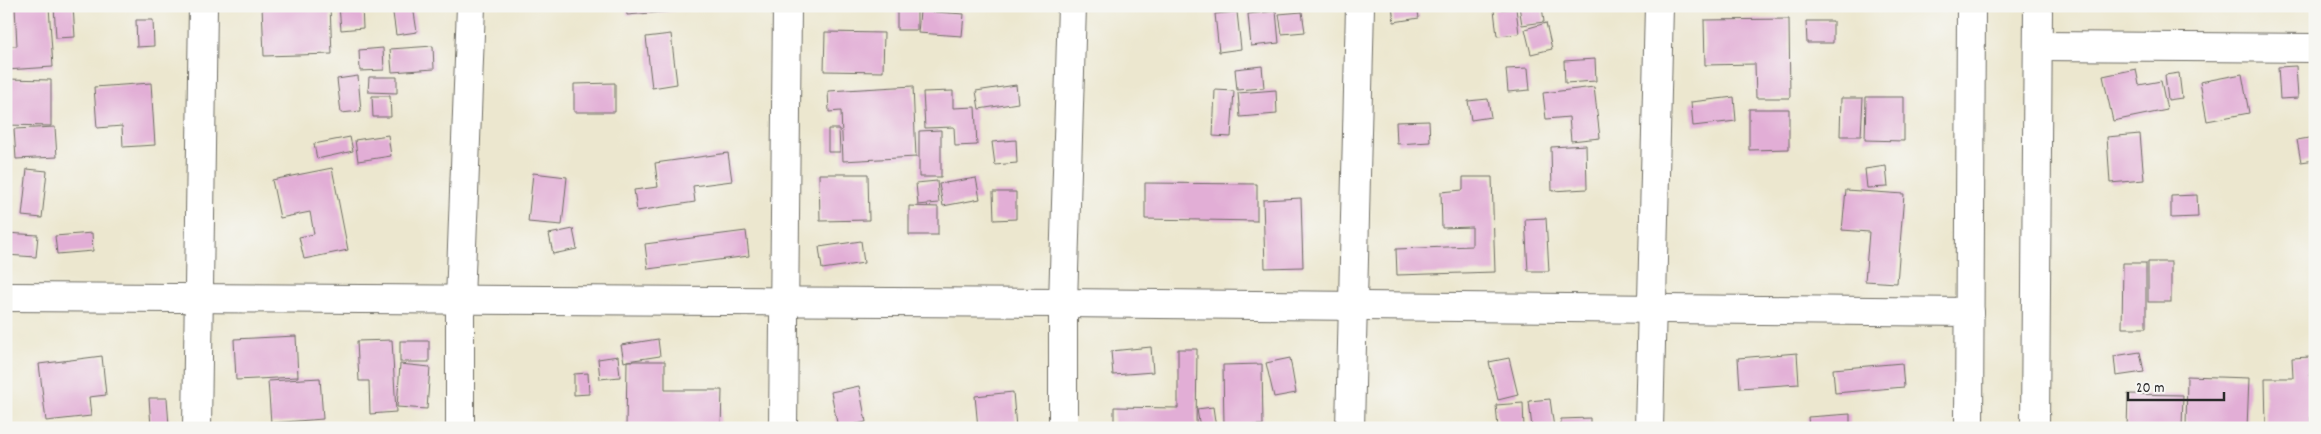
<svg xmlns="http://www.w3.org/2000/svg" width="2321" height="434" font-family="Dekko,sans-serif">
<style>
.building{fill:#e2aed6}
.lines{fill:none;stroke-linecap:round;stroke-linejoin:round}
.minor-casing{stroke:#6f6d64;stroke-width:30}
.minor{stroke:#fff;stroke-width:28}
</style>
<rect width="100%" height="100%" fill="#f6f6f2"/>
<filter id="ink" filterUnits="userSpaceOnUse"><feTurbulence type="fractalNoise" baseFrequency=".02" numOctaves="2"/><feDisplacementMap in="SourceGraphic" scale="10" xChannelSelector="R" yChannelSelector="G"/><feConvolveMatrix kernelMatrix="1 2 1 2 8 2 1 2 1" color-interpolation-filters="sRGB"/></filter>
<filter id="wash" filterUnits="userSpaceOnUse"><feTurbulence type="fractalNoise" baseFrequency=".0096" numOctaves="4" result="noise"/><feDisplacementMap in="SourceGraphic" scale="20" xChannelSelector="R" yChannelSelector="G"/><feGaussianBlur stdDeviation="1.12" result="paint"/><feColorMatrix in="noise" values="0 0 0 0 0 0 0 0 0 0 0 0 0 0 0 0 0 1.4 0 .05"/><feComposite in="paint" operator="in"/></filter>
<g filter="url(#wash)">
<rect width="100%" height="100%" fill="#ece7cf"/>
<g id="blocks">
<g class="building">
<path d="M15,6H49L53,67L6,70V46H17Z"/>
<path d="M54,6H73L75,37L56,38Z"/>
<path d="M262,6H330L332,54L264,56Z"/>
<path d="M339,6H362L363,28L341,30Z"/>
<path d="M392,6H413L417,32L396,35Z"/>
<path d="M626,6H675V11L627,15Z"/>
<rect x="897" y="6" width="20" height="24"/>
<path d="M1392,6H1417L1419,18L1394,22Z"/>
<path d="M1519,6H1542L1544,22L1522,25Z"/>
<path d="M1516,8L1519,34L1497,36L1494,10Z"/>
<path d="M920,11L964,14L962,36L918,33Z"/>
<path d="M1276,11L1279,43L1251,46L1248,14Z"/>
<path d="M1237,12L1241,49L1219,52L1215,14Z"/>
<path d="M1302,12L1305,32L1282,34L1279,14Z"/>
<path d="M1789,19L1790,98H1756L1755,64L1705,65L1704,20Z"/>
<path d="M136,20H153L154,46L137,47Z"/>
<path d="M1806,21H1833V43H1807Z"/>
<path d="M1546,23L1552,49L1531,54L1525,29Z"/>
<path d="M825,32L884,33L883,72L824,71Z"/>
<path d="M671,34L677,84L652,88L646,37Z"/>
<path d="M433,46L434,69L392,72L390,49Z"/>
<path d="M383,48L384,70L360,71L359,50Z"/>
<path d="M1595,59L1596,81L1565,83L1564,61Z"/>
<path d="M1262,66L1264,88L1237,90L1235,69Z"/>
<path d="M2296,66L2298,98L2280,99L2278,67Z"/>
<path d="M1528,68L1530,90L1508,92L1506,69Z"/>
<path d="M2136,69L2139,85L2161,81L2167,110L2113,121L2103,76Z"/>
<path d="M2179,73L2182,98L2168,100L2165,75Z"/>
<path d="M2242,74L2249,113L2207,121L2200,82Z"/>
<path d="M358,76L361,111L341,113L337,79Z"/>
<path d="M369,77H397V93L368,92Z"/>
<path d="M6,79L51,80V126L6,125Z"/>
<path d="M151,83L155,145L123,147L122,126L97,128L94,87Z"/>
<path d="M615,83V112H574V84Z"/>
<path d="M1016,85L1018,103L979,109L976,91Z"/>
<path d="M913,86L916,157L843,161L841,111L829,112L828,91Z"/>
<path d="M1594,87L1600,138L1571,141L1569,117L1546,119L1543,93Z"/>
<path d="M1215,90L1234,91L1231,137L1213,136Z"/>
<path d="M1276,90L1277,114L1240,117L1238,93Z"/>
<path d="M953,91V108L975,107L977,145L955,146L954,127L925,128L923,92Z"/>
<path d="M372,96H390L391,117H373Z"/>
<path d="M1734,97L1736,121L1693,126L1691,102Z"/>
<path d="M1866,97H1904V141L1865,140Z"/>
<path d="M1841,98H1863L1861,136H1840Z"/>
<path d="M1488,99L1491,117L1471,120L1468,101Z"/>
<path d="M1749,109H1789V149L1749,150Z"/>
<path d="M1429,121L1430,142L1397,144L1396,122Z"/>
<path d="M55,127L57,157L16,159L14,129Z"/>
<path d="M828,129H839L840,152H828Z"/>
<path d="M941,130V177H919V131Z"/>
<path d="M2140,134L2144,180L2110,183L2107,137Z"/>
<path d="M388,135L391,156L358,161L355,140Z"/>
<path d="M350,137L353,151L317,159L314,144Z"/>
<path d="M2315,137V160L2301,162L2297,140Z"/>
<path d="M1016,140L1017,163L995,165L992,142Z"/>
<path d="M1586,145L1587,189L1552,191L1551,147Z"/>
<path d="M728,153L732,181L693,186L695,202L637,211L634,190L658,187L655,163Z"/>
<path d="M1886,166L1888,187L1867,188L1865,169Z"/>
<path d="M332,168L348,250L304,259L299,237L314,234L310,212L280,218L272,180Z"/>
<path d="M27,169L47,171L42,218L22,216Z"/>
<path d="M533,173L567,177L562,225L528,222Z"/>
<path d="M819,174H868L869,220L820,221Z"/>
<path d="M1463,177H1492L1495,272L1397,275L1396,249L1472,246V227L1442,228L1441,192L1463,190Z"/>
<path d="M976,178L980,199L943,206L939,184Z"/>
<path d="M937,181L939,203L918,205L916,183Z"/>
<path d="M1145,183L1257,184V221L1145,219Z"/>
<path d="M1846,190L1904,194L1897,283L1865,281L1869,232L1842,230Z"/>
<path d="M993,192H1016V219L994,220Z"/>
<path d="M2197,195L2198,217L2171,218V196Z"/>
<path d="M1301,198L1303,267L1265,268L1263,200Z"/>
<path d="M909,206L938,207V235H909Z"/>
<path d="M1546,218L1549,271H1528L1525,219Z"/>
<path d="M573,229L577,249L553,254L549,234Z"/>
<path d="M746,231L749,256L648,269L645,244Z"/>
<path d="M6,233L38,235L36,257L6,255Z"/>
<path d="M92,233L93,251L57,254L55,236Z"/>
<path d="M861,241L864,263L822,269L819,247Z"/>
<rect x="2148" y="262" width="23" height="40"/>
<path d="M2123,263H2146V328H2122Z"/>
<path d="M296,336L298,377L236,380L234,339Z"/>
<path d="M658,339L660,356L627,361H665V390H722L721,428H626L627,361L624,362L621,345Z"/>
<path d="M392,340L396,412L370,414L369,381H359L357,341Z"/>
<rect x="400" y="341" width="29" height="21"/>
<path d="M1151,347L1153,372L1113,375L1111,351Z"/>
<path d="M1178,349H1197L1196,428H1114V407L1178,408Z"/>
<path d="M2140,352L2144,372L2116,376L2114,356Z"/>
<path d="M1797,353L1799,384L1740,388L1738,358Z"/>
<path d="M102,356L106,395L89,397L91,416L46,421L39,364Z"/>
<path d="M618,356L620,377L600,379L598,359Z"/>
<path d="M2310,357L2311,428H2266L2265,378H2293L2292,358Z"/>
<path d="M1290,358L1296,393L1274,397L1266,363Z"/>
<path d="M1509,358L1518,395L1498,400L1489,362Z"/>
<path d="M1902,363L1904,387L1835,393L1833,369Z"/>
<path d="M400,364L430,367L427,409L397,407Z"/>
<path d="M1262,364L1263,425L1224,426L1223,365Z"/>
<path d="M588,373L589,394L574,395V374Z"/>
<path d="M2187,376L2249,378L2247,428H2186Z"/>
<path d="M320,378L323,419L271,423L268,381Z"/>
<path d="M859,386L866,422L838,428L831,392Z"/>
<path d="M1013,392L1016,428H978L975,396Z"/>
<path d="M2128,394L2183,395L2182,428H2127Z"/>
<path d="M149,398H167L169,426L151,427Z"/>
<path d="M1550,399L1554,428H1532L1529,401Z"/>
<path d="M1523,403L1524,428H1498L1496,405Z"/>
<path d="M1213,407L1216,428H1200L1197,409Z"/>
<path d="M1850,414V428H1809L1808,417Z"/>
<path d="M1590,418V428H1561V419Z"/>
</g>
</g>
</g>
<g filter="url(#ink)">
<use href="#blocks" fill-opacity="0" stroke="#6f6d64" stroke-width="1"/>
<g class="lines">
<defs>
<g id="minor">
<path d="M2038,46L2315,48"/>
<path d="M6,297L1063,303L1970,312"/>
<path d="M197,428L203,6"/>
<path d="M460,428V300L471,6"/>
<path d="M783,428L787,6"/>
<path d="M1063,428V303L1072,6"/>
<path d="M1350,428L1360,6"/>
<path d="M1649,428L1659,6"/>
<path d="M1969,428L1971,6"/>
<path d="M2035,428L2038,6"/>
</g>
</defs>
<use href="#minor" class="minor-casing"/>
<use href="#minor" class="minor"/>
</g>
</g>
<rect width="2321" height="434" fill="none" stroke="#f6f6f2" stroke-width="25"/>
<path d="M2128 392v8h96v-8" fill="none" stroke="#2b2b2b" stroke-width="2.5"/>
<text x="2136" y="392" font-size="15" fill="#2b2b2b" stroke="#f6f6f2" stroke-width="4" paint-order="stroke">20 m</text>
</svg>
